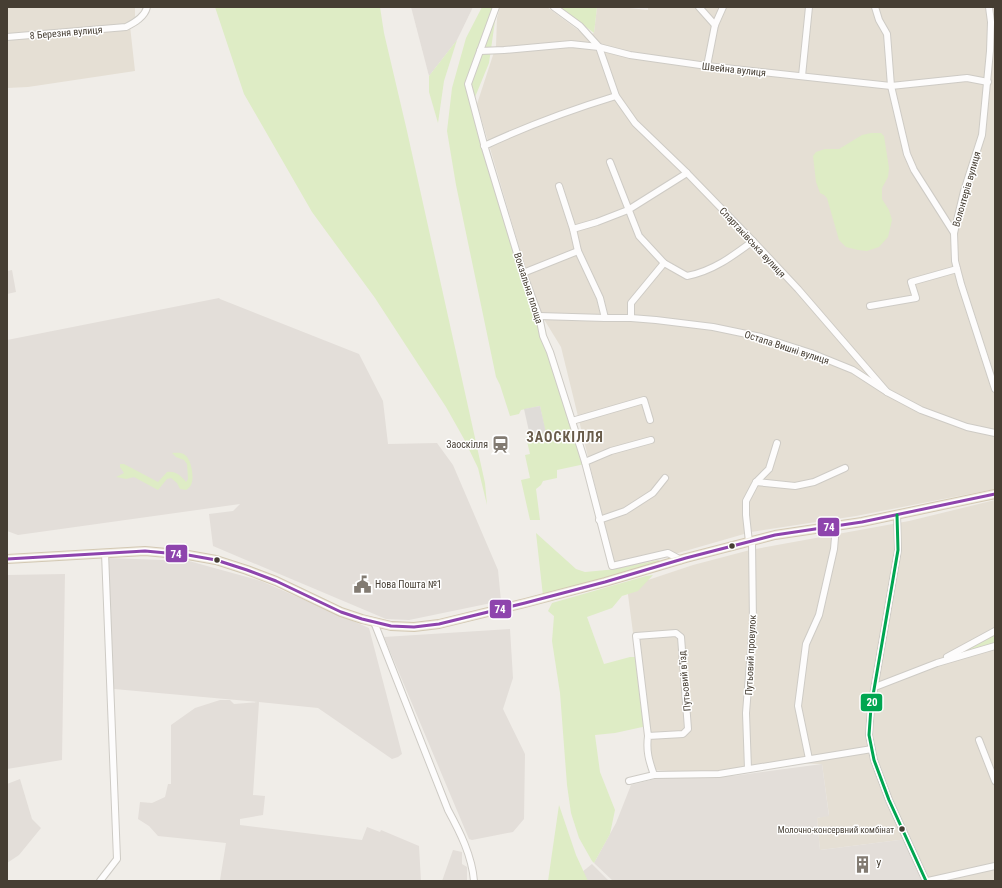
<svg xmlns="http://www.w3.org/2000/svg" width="1002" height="888" font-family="'Roboto Condensed',sans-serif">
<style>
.residential{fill:#e5dfd4}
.industrial{fill:#e3ded9}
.green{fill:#deecc5}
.parking{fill:#dfdcd8}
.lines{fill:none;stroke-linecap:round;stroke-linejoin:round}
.minor-casing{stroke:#cecbc5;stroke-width:8}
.major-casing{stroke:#d3c9b4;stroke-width:10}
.minor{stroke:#fdfcfc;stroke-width:6}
.major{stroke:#f1ece2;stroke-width:8}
.bus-1-casing{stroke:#fff;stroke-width:6}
.bus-2-casing{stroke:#fff;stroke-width:6}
.bus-1{stroke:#8e44ad;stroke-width:3}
.bus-2{stroke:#00a651;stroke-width:3}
.bus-dot{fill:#463e33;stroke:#fff;stroke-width:1.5}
.labels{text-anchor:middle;stroke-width:3;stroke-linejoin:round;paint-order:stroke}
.bus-label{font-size:9px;fill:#463e33;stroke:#fff;text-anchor:end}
.street-label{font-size:10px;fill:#463e33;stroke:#fff}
.poi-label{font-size:10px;fill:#463e33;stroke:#fff;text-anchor:start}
.district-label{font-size:14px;font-weight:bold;letter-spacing:1px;fill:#695c4a;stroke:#fff}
.line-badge{stroke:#fff;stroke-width:1.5}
.badge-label{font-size:11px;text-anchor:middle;font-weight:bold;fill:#fff}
</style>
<rect width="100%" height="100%" fill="#f0ede8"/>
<g class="residential">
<path d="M7,7H135V24L130,26L135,71L28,87L7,88Z"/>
<path d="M500,7H547L586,36L594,33L597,7H620L648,10V7H995V489L856,516L751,532L616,571L561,347L537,308L477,104L496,46L497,18Z"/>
<path d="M995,500V881H929L913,844L907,839L820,850L817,818L829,815L822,764L781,763L719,774L651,770L627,587L693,565L750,550L909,521Z"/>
</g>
<g class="industrial">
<path d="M411,7H473L457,40L429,76Z"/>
<path d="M12,270L16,292L7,294V271Z"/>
<path d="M219,298L220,299L359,354L383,401L388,444L437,443L453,465L498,570L501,601L409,620L386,619L213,546L209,514L233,511L240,504L18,535L7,531V340Z"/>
<path d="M108,558L189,561L261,581L369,628L402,754L398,757L392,759L318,708L259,702L253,795L265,796L263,815L240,819V825L362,840L367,827L380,832L381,830L419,846L421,881H219L220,880L226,843L158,836L149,826L138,819L140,802L152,803L165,797L168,784H171V725L195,708L220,700H230L234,704L258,702L114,689Z"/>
<path d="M65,574L62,760L7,769V575Z"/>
<path d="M510,629L513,678L503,709L525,754L524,819L513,832L472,840L469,839L384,637Z"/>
<path d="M822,764L829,816L817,818L820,850L907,839L923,881H613L594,863L616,823L631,785L659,778L733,776Z"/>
<path d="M20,779L32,819L41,828L19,855L7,863V784Z"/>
<path d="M453,850L462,852V864L467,867V881H442Z"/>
<path d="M592,864L609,881H571Z"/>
</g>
<g class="green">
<path d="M215,7H380L384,33L407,131L485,483L487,505L478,468L464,439L446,407L375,298L312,212L244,94Z"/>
<path d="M482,7H499L495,21L489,63L473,102L585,464L557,470V478L543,481L541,485L536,489L540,520H530L521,480L530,478L525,455L530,454L526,437L545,431L540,406L521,410L519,414L510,416L500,385L496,377L456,185L447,131L452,88L466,38Z"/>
<path d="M560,7H597L594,33Z"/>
<path d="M457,40L444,81L438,123L429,92V76Z"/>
<path d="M871,133H881L884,136L889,168L888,177L882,188V199L889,210L892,220L888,237L879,247L867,251L858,250L846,247L839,240L827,198L824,195L820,193L816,182L813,156L816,152L825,149H839L862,135Z"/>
<path d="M172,453C176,453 181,452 185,455C191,459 194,476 192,482C191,486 189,488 186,490L180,489L177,483L171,478L167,479L158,490L134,477L126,479L116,477L124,473L120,467V464H124L158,482L167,472C176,471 181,476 186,482L188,479L187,464L184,460L176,457Z"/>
<path d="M536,533L576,569L585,572L617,569L658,560L662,562L543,596Z"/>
<path d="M653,575L638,591L622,596L612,608L587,617L604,664L630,657H636L647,726L615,733L595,735L600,772L615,810L610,834L594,863L592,861L579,838L571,813L567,785L560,693L552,641L554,616L548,611L552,603L646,576Z"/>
<path d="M995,631V646L937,663Z"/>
<path d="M559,805L576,855L588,881H548Z"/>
</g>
<path class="parking" d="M540,406L546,433L530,436L524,409Z"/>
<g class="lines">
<defs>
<g id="minor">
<path d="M496,7L468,84L485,148L523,273L539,316L543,336L550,352L585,462L612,566L668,553L681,560"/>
<path d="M554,7L580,26L599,47L616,96L635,123L687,173L753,241L798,289L887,392"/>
<path d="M699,7L715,25"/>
<path d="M875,7L879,20L887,34L891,86L907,154L914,170L954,233"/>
<path d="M989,7L991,22L990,51L982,135L964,191L954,233L955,261L961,284L995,389"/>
<path d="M7,37L126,27C134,23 145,17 147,7"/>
<path d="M480,51L504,50L571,44L599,47L630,55L707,66L891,86L967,78L988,82"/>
<path d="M707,66L715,25L723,7"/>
<path d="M802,76L809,7"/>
<path d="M484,146C527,126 570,110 616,96"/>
<path d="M610,162L639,236L664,263L687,276C713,271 733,256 753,241"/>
<path d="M559,186L573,229L578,251L600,298L605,318"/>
<path d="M573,229L597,222L628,210L687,173"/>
<path d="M523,273L578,251"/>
<path d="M870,306L916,298L911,282L957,269"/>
<path d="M539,316L605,318H631L656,320L713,327L761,337L811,353L853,370L887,392L921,410L967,427L995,433"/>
<path d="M631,318V303L664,263"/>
<path d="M572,421L644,400L650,420"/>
<path d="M585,462L611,451L651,440"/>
<path d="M756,482L795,486L814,482L845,468"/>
<path d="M897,515L898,550L871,707L869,735L874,760L889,800L926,881"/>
<path d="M599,520L625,511L653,493L665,478"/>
<path d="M749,542L746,515V501L756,482L769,469L777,443"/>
<path d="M374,622L448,810C460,832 472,856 474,881"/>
<path d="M947,657L995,631"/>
<path d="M875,687L937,663L995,646"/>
<path d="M648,736L683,734L688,729L681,637L676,633L636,636L648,736C646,751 649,761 654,775"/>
<path d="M979,740L995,781"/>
<path d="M809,759L798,706L806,644L819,615L834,549L836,526"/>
<path d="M748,769L746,713L753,624L752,541"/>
<path d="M629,781L654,775L719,774L872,749"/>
<path d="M100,881L117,859L105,553"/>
<path d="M928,881L995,866"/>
</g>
<path id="major" d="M7,559L145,551L188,555L216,560L247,570L276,581L341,612L362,619L391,626L414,627L439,624L525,603L605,582L686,558L775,535L862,522L995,494"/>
</defs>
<use href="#minor" class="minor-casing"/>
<use href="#major" class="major-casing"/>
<use href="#minor" class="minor"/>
<use href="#major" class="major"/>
<defs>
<path id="bus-1" d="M7,559L145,551L188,555L216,560L247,570L276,581L341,612L362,619L391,626L414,627L439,624L525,603L605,582L686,558L775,535L862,522L995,494"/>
<path id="bus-2" d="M897,515L898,550L871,707L869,735L874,760L889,800L926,881"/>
</defs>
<use href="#bus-1" class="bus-1-casing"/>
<use href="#bus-2" class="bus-2-casing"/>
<use href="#bus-1" class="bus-1"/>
<use href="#bus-2" class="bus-2"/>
</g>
<defs>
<symbol id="station-bare" viewBox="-9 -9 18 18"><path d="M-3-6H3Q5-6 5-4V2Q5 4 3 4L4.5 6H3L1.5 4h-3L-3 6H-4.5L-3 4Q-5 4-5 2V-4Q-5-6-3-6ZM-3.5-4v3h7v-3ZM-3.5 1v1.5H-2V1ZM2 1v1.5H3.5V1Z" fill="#827b72" stroke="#fff" stroke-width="2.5" paint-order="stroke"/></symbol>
<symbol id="civic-bare" viewBox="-9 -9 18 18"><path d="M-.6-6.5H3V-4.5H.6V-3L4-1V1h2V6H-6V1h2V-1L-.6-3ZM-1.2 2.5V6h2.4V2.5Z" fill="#827b72" stroke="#fff" stroke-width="2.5" paint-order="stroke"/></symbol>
<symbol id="building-bare" viewBox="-9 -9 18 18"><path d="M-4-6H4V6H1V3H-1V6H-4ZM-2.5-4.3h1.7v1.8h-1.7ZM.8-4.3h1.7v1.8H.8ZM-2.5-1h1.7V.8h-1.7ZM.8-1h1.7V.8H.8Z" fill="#827b72" stroke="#fff" stroke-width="2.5" paint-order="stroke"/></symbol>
</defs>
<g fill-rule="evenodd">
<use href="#station-bare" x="488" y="432" width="25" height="25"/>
<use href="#civic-bare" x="350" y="572" width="25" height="25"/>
<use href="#building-bare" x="850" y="852" width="25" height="25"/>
</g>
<g class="bus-dot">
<circle cx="732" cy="546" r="3.5"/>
<circle cx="217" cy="560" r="3.5"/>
<circle cx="902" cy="829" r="3.5"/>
</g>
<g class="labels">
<g class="bus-label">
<text x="894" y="833">Молочно-консервний комбінат</text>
</g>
<g class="street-label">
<text transform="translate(66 32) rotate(-5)" y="4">8 Березня вулиця</text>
<text transform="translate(734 69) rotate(6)" y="4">Швейна вулиця</text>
<text transform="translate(966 189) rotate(-74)" y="4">Волонтерів вулиця</text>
<text transform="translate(753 242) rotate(47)" y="4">Спартаківська вулиця</text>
<text transform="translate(529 288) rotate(72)" y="4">Вокзальна площа</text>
<text transform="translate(787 347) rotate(18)" y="4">Остапа Вишні вулиця</text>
<text transform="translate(750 655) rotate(-87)" y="4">Путьовий провулок</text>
<text transform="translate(684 681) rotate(-95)" y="4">Путьовий в'їзд</text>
</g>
<g class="poi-label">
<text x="488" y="448" text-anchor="end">Заоскiлля</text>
<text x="375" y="588">Нова Пошта №1</text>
<text x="876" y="868">У</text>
</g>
<g class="district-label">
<text x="565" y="442">ЗАОСКIЛЛЯ</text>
</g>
</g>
<g class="line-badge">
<rect x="817" y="517" width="23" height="20" rx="4" fill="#8e44ad"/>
<rect x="165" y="544" width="23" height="19" rx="4" fill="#8e44ad"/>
<rect x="489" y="599" width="23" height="20" rx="4" fill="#8e44ad"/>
<rect x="860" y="693" width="23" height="19" rx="4" fill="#00a651"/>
</g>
<g class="badge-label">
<text x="829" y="531">74</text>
<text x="176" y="558">74</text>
<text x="500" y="613">74</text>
<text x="872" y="706">20</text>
</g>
<rect width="1002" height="888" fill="none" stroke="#463e33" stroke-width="16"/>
</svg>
